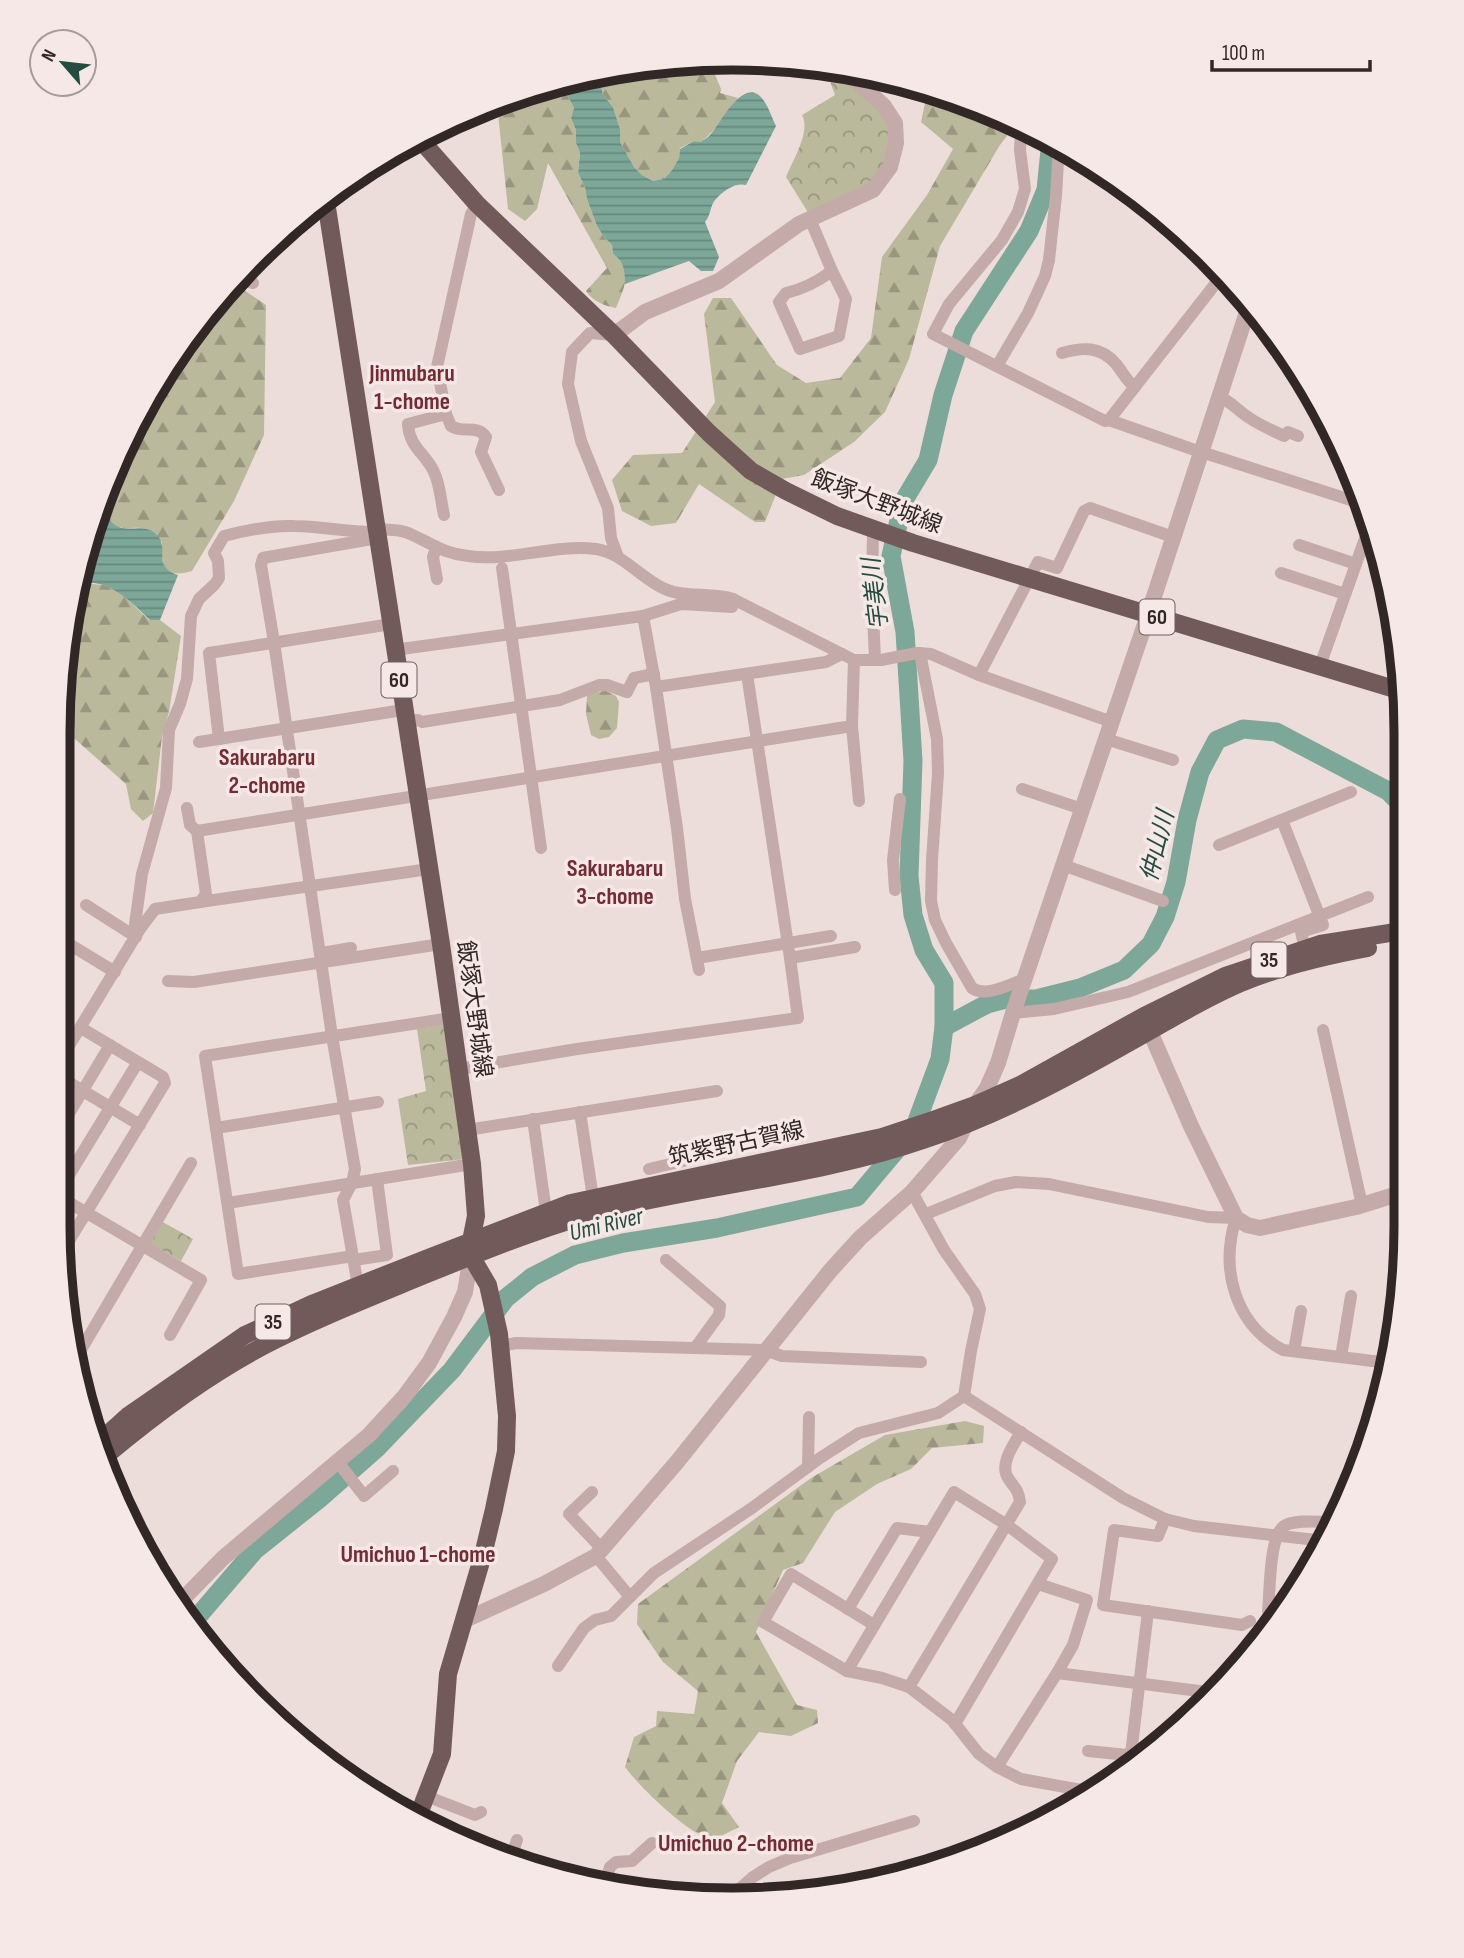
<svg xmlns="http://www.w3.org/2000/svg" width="1464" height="1958" font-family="'Sofia Sans Condensed','Noto Sans JP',sans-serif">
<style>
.forest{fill:url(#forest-firs)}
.park{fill:url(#park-crowns)}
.water{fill:url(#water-rules)}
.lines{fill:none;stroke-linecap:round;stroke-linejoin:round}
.river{stroke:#7da799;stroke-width:19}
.minor{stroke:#c4aaa8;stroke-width:12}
.tertiary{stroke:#c4aaa8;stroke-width:16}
.primary{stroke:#725a5b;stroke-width:18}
.labels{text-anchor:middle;stroke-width:7;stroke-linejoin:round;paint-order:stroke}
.shield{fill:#f6e8e6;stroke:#6d6160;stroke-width:2}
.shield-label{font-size:21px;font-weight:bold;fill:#322727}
.street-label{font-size:23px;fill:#322727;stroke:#f6e8e6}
.neighbourhood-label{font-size:24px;font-weight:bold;fill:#762b34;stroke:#f6e8e6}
.water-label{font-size:24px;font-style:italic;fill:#224d40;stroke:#f6e8e6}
.rim{fill:none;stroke:#322727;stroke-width:9}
</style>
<defs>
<pattern id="forest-firs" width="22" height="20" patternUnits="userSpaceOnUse" patternTransform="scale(1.75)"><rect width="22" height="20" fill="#bab99c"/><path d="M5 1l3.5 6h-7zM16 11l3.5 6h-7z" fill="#98967f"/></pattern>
<pattern id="park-crowns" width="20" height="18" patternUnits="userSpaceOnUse" patternTransform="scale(1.75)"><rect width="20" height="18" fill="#bab99c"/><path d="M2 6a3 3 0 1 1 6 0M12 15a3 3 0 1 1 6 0" fill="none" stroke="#98967f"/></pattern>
<pattern id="water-rules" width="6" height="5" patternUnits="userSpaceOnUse" patternTransform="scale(1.75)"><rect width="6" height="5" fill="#7da799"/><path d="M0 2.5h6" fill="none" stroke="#67887d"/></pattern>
</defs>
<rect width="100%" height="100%" fill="#edddda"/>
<g class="forest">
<path d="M688,59L709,60L721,89L720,93L738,98C725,112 717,130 701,142L694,141L680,148L679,158L672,170L664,179L653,181L642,175L634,167L620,142V129L613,107L603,95L601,86L608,72Z"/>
<path d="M562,80L561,83L574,108L571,118L576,130V143L580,153L578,173L585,187L587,199L597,226L604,237L612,245L613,254C634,270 624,288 616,308C605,306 592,301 586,291L607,268L548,163L537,209L525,221L508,209L497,104Z"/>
<path d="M928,89L949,94L1016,124L1000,145L940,246L909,359L885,412L854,442L804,475L782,479L765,522H755L699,484L676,523L651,526L622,511L612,480L633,455L682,453L715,402L704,314L713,298H731L777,365L806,383L840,378L871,338L882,257L927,195L953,149L921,122Z"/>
<path d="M238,286L266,305L264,435L234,501L192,571C166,579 160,567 162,542C158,539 154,532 149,530C129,522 115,540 103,507C107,499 111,489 115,481C127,461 140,466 135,438L172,357Z"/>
<path d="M80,583L104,585L120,592L149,620H160L181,636L169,712L162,737L153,813L143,821L131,809L126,784L67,732L59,722V688L76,585Z"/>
<path d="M606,691L616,696L619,702L617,728L609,737L599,739L591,735L586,714L587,695L591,692Z"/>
<path d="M965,1421L984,1426L983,1443L932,1448L911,1469L877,1484L835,1512L803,1563L783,1570L756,1632L797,1705L817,1710L818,1723L791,1736L759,1732L737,1761L722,1803L739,1827L717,1838C710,1836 702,1835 695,1832C674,1819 640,1787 625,1767L634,1737L656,1726L657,1711L694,1714L698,1691L663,1662L637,1624L638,1604L811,1478L885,1435Z"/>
</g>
<g class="park">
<path d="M833,67L881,110L889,128L891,155L873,185L809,214L786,177C793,160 811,131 802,115L835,95L828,76Z"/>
<path d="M445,1025L466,1159L408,1165L398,1099L426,1091L417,1029Z"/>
<path d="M161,1221L193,1239L181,1261L149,1243Z"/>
</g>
<g class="water">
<path d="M608,72L601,86L603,95L613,107L620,129V142L634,167L642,175L653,181L664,179L672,170L679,158L680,149L694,141L701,142C703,140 709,137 710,135C721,123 745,72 764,101C769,108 772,118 776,126L746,185C735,182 723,191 715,200C710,206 711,215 705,222L719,257L713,271H701L689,261L625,284C625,270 624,262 613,254L612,245L604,237L597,226L587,199L585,187L578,173L580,153L576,143V130L571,118L574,108L561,83L562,80Z"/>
<path d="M103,507C117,545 140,517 157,535C170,549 151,566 178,575L160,620H150C130,601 106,575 76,585L81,558Z"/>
</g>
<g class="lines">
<g class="river">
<path d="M944,1027L987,1004L1006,999H1036L1080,988L1124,970L1151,944L1165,917L1176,882L1187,820L1200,772L1217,740L1243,729L1276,732L1388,791L1402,805"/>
<path d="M193,1622L255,1550L319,1499L378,1447L452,1370L506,1298L532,1277L575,1255L623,1243L717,1228L857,1197L914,1129L940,1059L944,1027V983L924,950L913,915L909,876L913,761L905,632L891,556L903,502L928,460L943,395L964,331L1029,231L1046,190L1051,140"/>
</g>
<g class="minor">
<path d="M1021,130L1020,150L1025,189L1018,212L1002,240L949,304L933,334L1105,421L1109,420L1189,448L1363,504"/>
<path d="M477,204L471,214L437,367L446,414L451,426C463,434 477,424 486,437L481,452L499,490"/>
<path d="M810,219L832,271"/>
<path d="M832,271L846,299L839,336L800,349L779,302L786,293C804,289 817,282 832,271Z"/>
<path d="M244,280L253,283"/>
<path d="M614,335L590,333L572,352L568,384L581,441L608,508L611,538L618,557"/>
<path d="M1062,353C1083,347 1101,346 1116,364C1123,372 1126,381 1135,387"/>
<path d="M997,366L1028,313L1045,276L1049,260L1056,196L1059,144"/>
<path d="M1219,397C1231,401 1237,410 1248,417C1259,425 1272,430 1284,436L1288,432L1298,436"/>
<path d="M1109,420L1223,274"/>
<path d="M444,515C441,502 440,484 434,472C426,454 409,447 408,424L446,414"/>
<path d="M376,529C387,530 399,529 408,533C431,543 442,553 468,556C511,562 553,544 596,549C623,553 640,578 665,589C685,598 711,592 733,599L854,660H881L917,653L931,654L979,675L1112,722"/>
<path d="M873,529L872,590L875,660"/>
<path d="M1299,545L1356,564"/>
<path d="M436,548L433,557L437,579"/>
<path d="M502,568L541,848"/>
<path d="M1281,573L1345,594"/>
<path d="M643,616L656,687L677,828L685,899L699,970"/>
<path d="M394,650L643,616L681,604L732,607L733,599"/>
<path d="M920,653L937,739L938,773L932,860L931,901L935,920L946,943L972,988C986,998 1010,984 1025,979"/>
<path d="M1320,666L1369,527"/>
<path d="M979,675L1038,562L1057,568L1084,511L1090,508L1173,537"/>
<path d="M656,687L826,662L842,654"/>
<path d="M405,722L418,720L422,722L560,700L599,685H607L627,692L634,678L654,674"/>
<path d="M852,726L859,801"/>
<path d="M219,739L209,653L391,624"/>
<path d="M1106,739L1173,760"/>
<path d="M199,742L403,710"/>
<path d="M1022,789L1082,809"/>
<path d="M187,808L190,825L197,831"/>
<path d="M1282,820L1323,925L1301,932L1305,949"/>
<path d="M1219,845L1351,792"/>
<path d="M1063,865L1163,901"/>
<path d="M895,890L893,860L900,799"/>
<path d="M200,902L429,869"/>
<path d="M86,905L136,937"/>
<path d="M140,929L135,924L142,874L166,788L169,730L180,704L187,679L191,616L199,599L215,584L219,578L218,561L214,553L224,536C247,530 271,525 294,526C322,526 349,533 377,532"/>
<path d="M59,938L115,972"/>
<path d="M322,953L351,948"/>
<path d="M697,958L831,936"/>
<path d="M790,958L855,947"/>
<path d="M58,968L72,946"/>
<path d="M168,981L194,982L441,944"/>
<path d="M1013,1013L1054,1009L1128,992L1368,897"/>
<path d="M1323,1030L1362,1205"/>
<path d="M58,1064L140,929L155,909L200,902L206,894L197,831L852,726L854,660"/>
<path d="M459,1069L577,1049L798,1018L790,958L747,674"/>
<path d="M58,1076L140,1125"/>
<path d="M580,1112L593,1198"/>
<path d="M533,1119L546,1212"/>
<path d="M216,1128L378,1102"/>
<path d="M467,1130L717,1091"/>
<path d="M58,1132L110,1045"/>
<path d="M649,1169L696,1158L701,1148"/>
<path d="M58,1193L138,1062"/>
<path d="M58,1196L201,1280L170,1335"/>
<path d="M228,1203L472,1164"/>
<path d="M926,1214L995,1186L1016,1182L1049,1184L1208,1217L1236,1218C1220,1268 1234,1324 1283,1350L1389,1363"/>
<path d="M61,1254L165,1083L163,1077L81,1028"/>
<path d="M353,1256L238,1274L205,1056L451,1018"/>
<path d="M354,1260L387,1255L377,1179"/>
<path d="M666,1260L720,1306L719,1315L695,1348"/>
<path d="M358,1286L343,1200L352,1183L355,1169L332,1036L274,642L261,565L263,558L268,557L378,538"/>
<path d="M501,1346L516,1343L765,1350L782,1356L921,1362"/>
<path d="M1294,1351L1301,1311"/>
<path d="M1341,1357L1351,1296"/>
<path d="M75,1360L191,1163"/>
<path d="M1389,1367L1395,1311"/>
<path d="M964,1396L1123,1498L1165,1519L1194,1526L1325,1541"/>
<path d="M338,1462L361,1492"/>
<path d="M808,1467L809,1417"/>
<path d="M592,1492L569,1514L602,1549"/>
<path d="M364,1496L393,1471"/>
<path d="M1165,1519L1158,1536L1114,1530L1103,1605L1242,1625L1250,1621"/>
<path d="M596,1556L630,1597"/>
<path d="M1038,1584L1087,1600L1073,1645L1057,1673"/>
<path d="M848,1609L897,1528L930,1532"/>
<path d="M1280,1613L1268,1611C1270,1593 1269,1536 1284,1526C1295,1519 1320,1522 1333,1522"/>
<path d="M874,1625L791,1574L763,1622L847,1671L882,1678L909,1687L952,1720L979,1754L997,1767L1021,1779L1087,1791"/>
<path d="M558,1666L584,1628L595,1620L611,1616L654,1573L752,1508L820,1458L859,1433L938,1413L964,1396L971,1351L980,1309L975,1294L944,1250L912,1192"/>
<path d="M847,1671L954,1492L1007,1525L1052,1559L955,1724"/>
<path d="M909,1687L1020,1502C1018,1488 1015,1489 1008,1478C999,1464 1014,1444 1021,1432"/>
<path d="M1088,1751L1147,1757"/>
<path d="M1131,1754L1148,1611"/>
<path d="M997,1767L1057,1673L1215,1693"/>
<path d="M426,1796L475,1815L481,1812"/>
<path d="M511,1857L517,1840"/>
<path d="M604,1888L610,1867L616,1862L632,1861L652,1843"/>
<path d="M728,1896L737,1891L753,1877L769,1867L790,1858L914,1821"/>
</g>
<g class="tertiary">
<path d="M614,335L645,312L719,281L799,224L873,190L890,167L896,143L895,123L884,106L844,69"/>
<path d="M1145,1020L1191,1126L1236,1218L1247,1225L1260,1228L1356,1207L1404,1192"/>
<path d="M179,1603L223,1558L369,1435L404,1397L429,1363L454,1317L465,1292L471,1256"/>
<path d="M465,1620L544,1584L596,1556L602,1549L677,1462L830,1271L860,1238L912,1192L959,1138L975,1105L987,1088L998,1063L1013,1013L1148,615L1250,303"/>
</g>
<g class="primary">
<path d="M418,137L477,204L614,335L709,433L751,471L786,491L837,516L913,543L1401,691"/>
<path d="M325,195L441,944L472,1164L476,1216L471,1241V1256L488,1285L499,1334L507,1416L506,1451L494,1509L483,1555L448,1674L442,1754L417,1819"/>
<path d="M98,1443L128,1416L245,1335L314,1303L433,1256L571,1203L882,1137L933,1120L975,1105L1020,1085L1144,1016L1225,976L1320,944L1402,931"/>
<path d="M104,1457C157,1413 213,1371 275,1340C324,1315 376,1295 427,1274C491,1248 555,1222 622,1206C723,1183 828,1173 926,1139C998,1115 1065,1079 1132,1041C1168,1021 1203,999 1241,983C1282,966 1325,956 1368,948"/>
</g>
</g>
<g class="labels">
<g class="shield">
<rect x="1139.5" y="599.5" width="35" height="35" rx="5"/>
<rect x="381.5" y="662.5" width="35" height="35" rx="5"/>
<rect x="1251.5" y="942.5" width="35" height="35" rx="5"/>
<rect x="255.5" y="1304.5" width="35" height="35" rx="5"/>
</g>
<g class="shield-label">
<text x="1157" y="624">60</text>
<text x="399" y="687">60</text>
<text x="1269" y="967">35</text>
<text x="273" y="1329">35</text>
</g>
<g class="street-label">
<text transform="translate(877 501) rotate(21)" y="8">飯塚大野城線</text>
<text transform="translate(475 1009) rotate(82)" y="8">飯塚大野城線</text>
<text transform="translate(736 1143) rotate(-12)" y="8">筑紫野古賀線</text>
</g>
<g class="neighbourhood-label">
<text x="412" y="381">Jinmubaru<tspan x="412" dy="28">1-chome</tspan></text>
<text x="267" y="765">Sakurabaru<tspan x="267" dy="28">2-chome</tspan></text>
<text x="615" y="876">Sakurabaru<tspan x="615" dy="28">3-chome</tspan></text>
<text x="418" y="1562">Umichuo 1-chome</text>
<text x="736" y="1851">Umichuo 2-chome</text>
</g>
<g class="water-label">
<text transform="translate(875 594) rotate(-97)" y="8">宇美川</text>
<text transform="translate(1157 846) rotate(-76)" y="8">仲山川</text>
<text transform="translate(606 1224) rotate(-14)" y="8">Umi River</text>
</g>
</g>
<path d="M0 0H1464V1958H0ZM732 70H732A662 662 0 0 1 1394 732V1226A662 662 0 0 1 732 1888H732A662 662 0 0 1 70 1226V732A662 662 0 0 1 732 70Z" fill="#f6e8e6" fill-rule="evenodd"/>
<path class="rim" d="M732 70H732A662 662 0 0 1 1394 732V1226A662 662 0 0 1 732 1888H732A662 662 0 0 1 70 1226V732A662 662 0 0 1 732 70Z"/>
<g transform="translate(63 63) rotate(298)"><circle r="33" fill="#f6e8e6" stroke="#a89b9a" stroke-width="2"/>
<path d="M0-5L12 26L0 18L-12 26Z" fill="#224d40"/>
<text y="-10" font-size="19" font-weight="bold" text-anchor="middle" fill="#322727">N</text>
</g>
<path d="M1212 60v10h158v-10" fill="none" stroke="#322727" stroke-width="3.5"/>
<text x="1222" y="60" font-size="21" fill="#322727" stroke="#f6e8e6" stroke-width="5" paint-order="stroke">100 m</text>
</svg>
